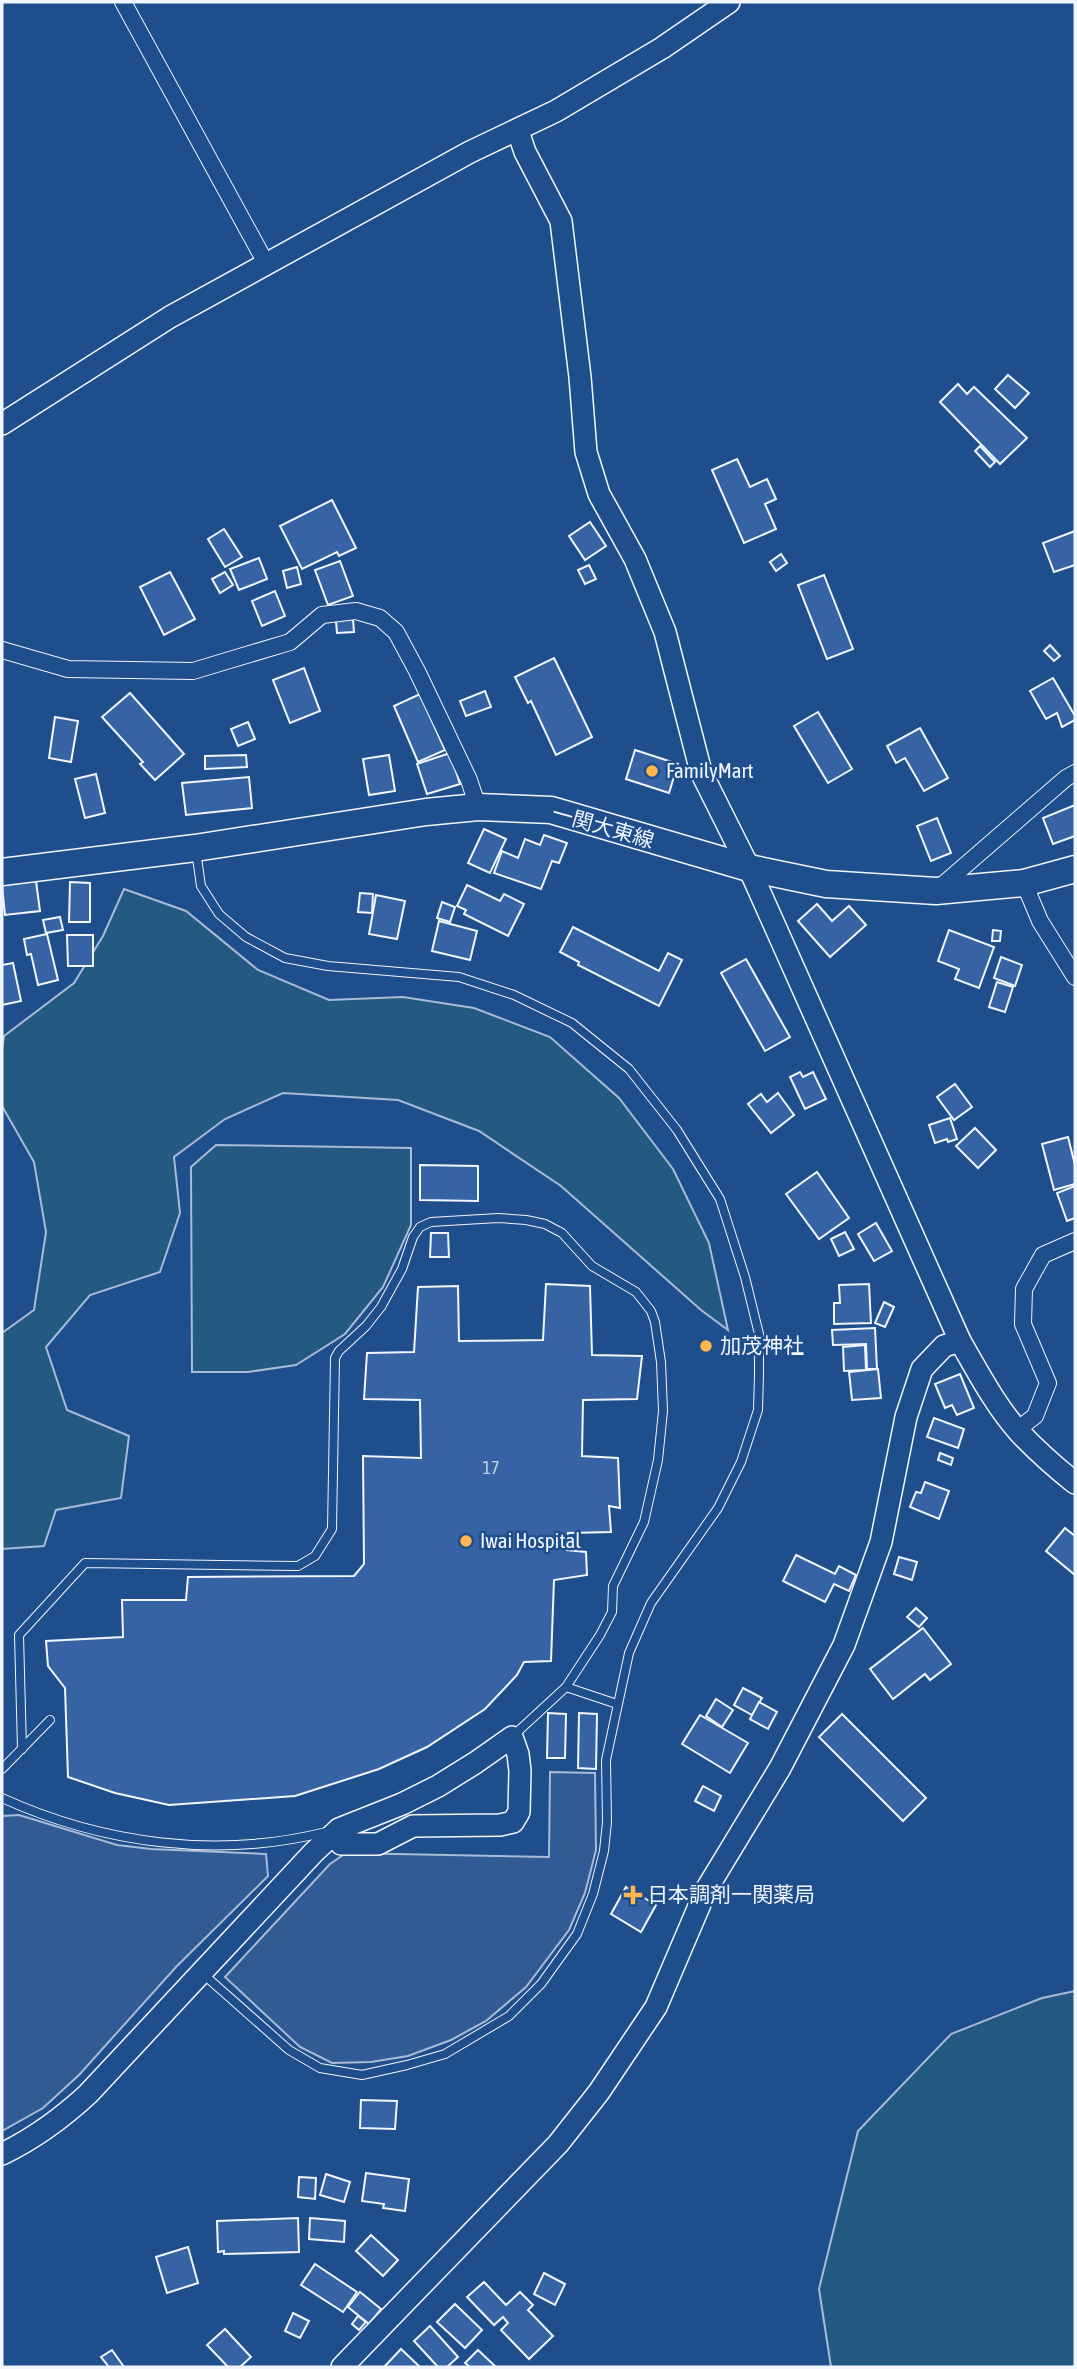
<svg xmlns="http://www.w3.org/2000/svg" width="1077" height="2369" font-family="'Asap Condensed','Noto Sans JP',sans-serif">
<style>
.green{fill:#245a82;stroke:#a8bbd7;stroke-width:2}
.parking{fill:#305b95;stroke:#a8bbd7;stroke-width:2}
.building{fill:#3563a3;stroke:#f2f6ff;stroke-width:2}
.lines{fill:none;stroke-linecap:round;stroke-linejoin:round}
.service-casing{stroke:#f2f6ff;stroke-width:10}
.minor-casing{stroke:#f2f6ff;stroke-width:18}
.tertiary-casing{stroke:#f2f6ff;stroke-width:24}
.primary-casing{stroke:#f2f6ff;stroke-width:29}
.service{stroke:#1f4e8c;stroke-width:8}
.minor{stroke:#1f4e8c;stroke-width:16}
.tertiary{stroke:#1f4e8c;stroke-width:21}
.primary{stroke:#1f4e8c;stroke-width:26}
.poi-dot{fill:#ffb74d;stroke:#1f4e8c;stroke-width:2.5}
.labels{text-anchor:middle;stroke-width:5;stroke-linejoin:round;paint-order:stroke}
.number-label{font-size:18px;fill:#c3d1e8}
.poi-label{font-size:21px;fill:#f2f6ff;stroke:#1f4e8c;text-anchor:start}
.street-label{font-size:21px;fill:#f2f6ff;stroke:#1f4e8c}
</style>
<rect width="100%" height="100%" fill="#1f4e8c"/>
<g class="green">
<path d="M124,889L186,911L258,970L329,1000L403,997L474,1008L550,1037L619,1098L673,1169L709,1243L728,1330L701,1310L561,1186L479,1131L398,1100L283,1093L225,1119L174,1157L180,1213L160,1272L90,1295L46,1347L67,1410L129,1436L121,1498L56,1510L44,1546L2,1549V1333L34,1310L46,1232L34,1162L2,1106V1049L4,1036L74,983L103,936Z"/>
<path d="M216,1145L411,1148V1225L383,1287L345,1334L296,1365L248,1372H192L191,1167Z"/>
<path d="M1075,1991V2367H831L819,2289L858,2131L951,2034L1042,1998Z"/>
</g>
<g class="parking">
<path d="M550,1772L595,1773L596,1850L585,1893L569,1930L526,1987L486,2021L451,2040L408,2056L371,2062L332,2063L300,2047L225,1977L330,1864L346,1853L549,1857Z"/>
<path d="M19,1815L117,1845L151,1849L266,1854L268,1876L176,1967L79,2075L43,2108L2,2131V1816Z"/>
</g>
<g class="building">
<path d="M1008,375L1029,393L1015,408L995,389Z"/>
<path d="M958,384L967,394L974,387L1027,438L1000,464L940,402Z"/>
<path d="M980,446L995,462L990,467L975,451Z"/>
<path d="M737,459L750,487L767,479L776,499L765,504L776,529L744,543L712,470Z"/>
<path d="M332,500L356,548L339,556L337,552L302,569L280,526Z"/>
<path d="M590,522L606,546L585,560L569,536Z"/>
<path d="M224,529L242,557L225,567L208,539Z"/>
<path d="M1075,531V565L1054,572L1043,543Z"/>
<path d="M781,554L787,563L776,571L770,562Z"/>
<path d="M259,558L267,579L239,590L230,569Z"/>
<path d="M340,561L353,596L328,605L315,570Z"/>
<path d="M589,565L596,579L585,584L578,570Z"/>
<path d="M297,567L301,584L287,588L283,571Z"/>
<path d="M170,572L195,619L164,635L140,587Z"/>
<path d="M225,572L233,585L220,593L212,579Z"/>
<path d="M824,575L853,649L827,659L798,585Z"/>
<path d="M275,591L285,616L262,626L252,601Z"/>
<path d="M353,619L354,632L337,633L336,621Z"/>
<path d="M1050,645L1060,656L1054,661L1044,651Z"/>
<path d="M554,658L592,737L556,755L531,701L528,703L515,677Z"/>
<path d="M304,668L320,711L290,723L273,680Z"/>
<path d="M1053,678L1075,716V720L1062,727L1057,713L1046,719L1030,691Z"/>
<path d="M485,691L491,707L466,716L460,701Z"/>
<path d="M130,693L184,754L155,780L140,764L143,762L102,717Z"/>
<path d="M420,694L445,750L418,762L394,706Z"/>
<path d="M818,712L852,769L828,783L794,726Z"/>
<path d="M55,717L78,721L71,762L49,758Z"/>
<path d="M248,722L255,739L238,746L231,729Z"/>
<path d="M920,728L948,778L924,791L905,758L896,763L887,746Z"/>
<path d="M635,750L678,764L669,793L626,779Z"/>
<path d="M450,753L460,784L427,794L417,764Z"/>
<path d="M246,755L247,767L205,769V756Z"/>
<path d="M389,755L395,791L369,795L363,759Z"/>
<path d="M96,774L105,813L85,818L75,779Z"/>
<path d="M249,777L252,808L186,815L182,783Z"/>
<path d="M1075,805V836L1053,844L1043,818Z"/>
<path d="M937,818L951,853L931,861L917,826Z"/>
<path d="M484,829L506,839L490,873L468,863Z"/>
<path d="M544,835L567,843L559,863L552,861L541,889L494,873L502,851L518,858L525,839L540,845Z"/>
<path d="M36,881L40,911L5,915L2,885Z"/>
<path d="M70,882L90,883V922H69Z"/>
<path d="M467,885L500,901L504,894L524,904L508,936L464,914L466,910L457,906Z"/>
<path d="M360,893L373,894L372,913L358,912Z"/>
<path d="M376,895L405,901L397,939L369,934Z"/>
<path d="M442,902L455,907L450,922L437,918Z"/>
<path d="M817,904L832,921L849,906L866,925L830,957L798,921Z"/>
<path d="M60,917L63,930L46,933L43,920Z"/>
<path d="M439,921L477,931L470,960L432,951Z"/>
<path d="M573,927L659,971L668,953L682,960L659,1006L578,965L579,962L560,952Z"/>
<path d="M949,930L994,947L979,988L955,979L959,969L938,961Z"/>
<path d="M993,930L1001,931L1000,941H992Z"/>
<path d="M47,934L58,980L38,985L31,954L27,955L24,939Z"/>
<path d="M67,935H93V966H68Z"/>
<path d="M1001,957L1022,965L1015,986L994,978Z"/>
<path d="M746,959L790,1037L765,1051L721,973Z"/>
<path d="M13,963L21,1001L2,1005V965Z"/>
<path d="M997,982L1013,987L1005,1012L989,1007Z"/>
<path d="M800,1072L803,1077L813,1072L826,1099L805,1109L790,1077Z"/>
<path d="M955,1084L972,1107L954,1120L937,1097Z"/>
<path d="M778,1093L794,1115L771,1133L748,1104L761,1094L767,1102Z"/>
<path d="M950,1118L957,1139L948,1142L947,1139L935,1143L929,1125Z"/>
<path d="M975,1128L996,1150L978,1168L956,1146Z"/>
<path d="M1068,1137L1075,1165V1184L1054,1190L1042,1144Z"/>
<path d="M420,1165L478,1166V1201L420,1200Z"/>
<path d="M817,1172L849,1218L819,1239L786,1194Z"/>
<path d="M1075,1186V1218L1067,1221L1057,1193Z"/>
<path d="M876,1223L892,1251L874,1261L858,1234Z"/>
<path d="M845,1232L854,1249L839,1256L831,1239Z"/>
<path d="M431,1233H448L449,1257H430Z"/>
<path d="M546,1284L590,1286L592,1355L642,1356L637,1399L583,1400L582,1456L618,1458L620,1508L609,1506L611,1532L568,1533L567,1550L586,1552L587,1575L554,1580L551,1661L524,1662L517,1675L485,1709L427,1747L379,1769L295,1796L169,1805L115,1793L68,1777L65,1688L48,1666L46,1641L123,1637L122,1600H186L188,1577L354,1576L364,1564L363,1456L421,1458L420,1400L364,1399L367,1353L414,1352L418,1287L458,1286L459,1341L543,1340Z"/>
<path d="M869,1284L871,1323L834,1324V1303H840L839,1285Z"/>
<path d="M884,1302L894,1307L885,1327L875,1323Z"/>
<path d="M875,1328L877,1369H867L866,1344L833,1345L832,1330Z"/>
<path d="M865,1345L866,1370L844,1371L843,1347Z"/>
<path d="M878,1369L881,1398L852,1400L849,1372Z"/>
<path d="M960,1374L974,1408L957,1415L952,1405L945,1408L935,1384Z"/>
<path d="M934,1418L964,1429L958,1448L927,1437Z"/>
<path d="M940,1453L953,1458L951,1465L938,1460Z"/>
<path d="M925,1482L949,1491L939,1519L910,1507L916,1492L921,1493Z"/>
<path d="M1065,1528L1075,1536V1575L1046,1551Z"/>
<path d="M796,1555L835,1574L839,1566L856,1575L849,1591L834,1584L825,1602L783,1581Z"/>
<path d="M899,1557L917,1562L912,1580L894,1574Z"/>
<path d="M916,1608L927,1618L919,1627L907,1617Z"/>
<path d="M923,1628L951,1664L930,1680L925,1674L893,1699L870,1669Z"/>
<path d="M743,1688L762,1698L752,1715L734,1705Z"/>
<path d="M716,1699L733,1710L722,1727L706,1716Z"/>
<path d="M759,1702L777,1712L768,1729L750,1719Z"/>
<path d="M548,1713L566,1714L565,1758H547Z"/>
<path d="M579,1713L597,1714L596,1769L578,1768Z"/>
<path d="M842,1714L926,1798L903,1821L819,1737Z"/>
<path d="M700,1715L748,1743L730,1773L682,1744Z"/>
<path d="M703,1786L721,1796L714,1811L695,1801Z"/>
<path d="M626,1887L656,1905L641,1932L611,1914Z"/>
<path d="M361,2100L397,2101L395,2129L360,2128Z"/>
<path d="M366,2173L409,2179L405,2211L383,2208L384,2204L362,2201Z"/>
<path d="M326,2174L350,2182L344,2202L320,2195Z"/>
<path d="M299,2177L316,2178L315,2199L298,2197Z"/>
<path d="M298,2218L299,2252L224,2254V2251L218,2252L217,2221Z"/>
<path d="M310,2218L345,2221L344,2242L309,2239Z"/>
<path d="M371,2235L398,2260L383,2276L356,2251Z"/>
<path d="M188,2247L198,2283L167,2293L156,2257Z"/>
<path d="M315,2264L357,2292L343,2312L301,2285Z"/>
<path d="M544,2273L565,2284L555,2305L534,2294Z"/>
<path d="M484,2282L506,2305L520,2292L533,2305L528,2310L553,2336L529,2359L501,2330L508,2323L503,2317L494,2325L467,2297Z"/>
<path d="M360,2292L381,2309L369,2324L348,2307Z"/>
<path d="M455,2304L482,2330L465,2348L437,2322Z"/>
<path d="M293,2313L309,2321L300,2338L285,2331Z"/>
<path d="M358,2316L366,2322L359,2330L352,2324Z"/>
<path d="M430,2326L458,2357L447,2367H438L414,2341Z"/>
<path d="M225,2329L251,2357L240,2367H228L207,2345Z"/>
<path d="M401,2349L420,2367H384Z"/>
<path d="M112,2350L124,2367H109L101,2357Z"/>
<path d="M478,2350L496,2367H470L465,2363Z"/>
</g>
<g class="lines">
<defs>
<g id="service">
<path d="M196,851L201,886L219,914L246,937L285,958L328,966L459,977L514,995L572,1023L629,1069L677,1130L720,1199L745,1277L759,1334V1374L758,1410L741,1462L718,1508L651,1603L629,1653L606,1760L607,1822L604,1851L593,1894L577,1934L541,1984L509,2016L445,2054L407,2065L362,2075L320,2068L289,2050L202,1973"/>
<path d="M566,1687L617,1704"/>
<path d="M22,1749L19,1635L85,1563L298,1566L315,1556L332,1529L335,1358L339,1351L366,1326L381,1307L402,1269L413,1237L420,1227L431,1222L498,1218L526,1220L545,1224L562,1233L592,1266L636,1292L651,1311L655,1322L661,1362L663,1411L658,1460L644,1522L613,1586L612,1612L600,1635L566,1687L514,1735"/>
<path d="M2,1769L50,1720"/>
<path d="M2,1798C103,1844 218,1859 326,1832"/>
</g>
<g id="minor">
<path d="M123,2L267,265"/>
<path d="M2,650L68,669L193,671L290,642L322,615L356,611L380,618L396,632L417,671L469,780L478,807"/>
<path d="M1024,883L1040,921L1075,977"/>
<path d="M938,889L1066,778L1075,773"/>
<path d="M1017,1430L1035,1416L1048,1383L1023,1324L1024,1289L1043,1255L1075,1241"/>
</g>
<g id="tertiary">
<path d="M518,131L525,152L561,221L580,377L586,452L599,494L635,559L665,632L701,772L749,868L960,1341C978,1372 995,1405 1019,1432C1036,1450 1055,1467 1075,1483"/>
<path d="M2,424L170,317L470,152L556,111L662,48L729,2"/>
<path d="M2,2154C35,2138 61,2119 88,2094L314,1852L339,1829L402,1804L438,1786L475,1763L512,1737L518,1754L520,1771L519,1812L513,1822L500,1825L413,1826L378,1844H341L339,1829"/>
<path d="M342,2367L558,2144L599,2092L656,2007L706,1890L780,1768L844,1645L881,1542L906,1417L922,1369L944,1346L960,1341"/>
</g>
<path id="primary" d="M2,872L195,848L426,812L478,807L551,810L749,868L826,884L936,891L1024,883L1075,869"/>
</defs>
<use href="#service" class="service-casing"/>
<use href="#minor" class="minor-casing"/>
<use href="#tertiary" class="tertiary-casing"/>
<use href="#primary" class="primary-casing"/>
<use href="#service" class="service"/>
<use href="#minor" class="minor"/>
<use href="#tertiary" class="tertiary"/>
<use href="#primary" class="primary"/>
</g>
<g class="poi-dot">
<circle cx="652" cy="771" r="7"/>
<circle cx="706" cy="1346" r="7"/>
<circle cx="466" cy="1541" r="7"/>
<path d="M629.5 1884.5h7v7h7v7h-7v7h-7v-7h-7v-7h7z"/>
</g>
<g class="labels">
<g class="number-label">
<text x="491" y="1474">17</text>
</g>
<g class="poi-label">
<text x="666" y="778">FamilyMart</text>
<text x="720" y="1353">加茂神社</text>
<text x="480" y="1548">Iwai Hospital</text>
<text x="647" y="1902">日本調剤一関薬局</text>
</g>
<g class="street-label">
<text transform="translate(603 827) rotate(16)" y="7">一関大東線</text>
</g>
</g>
<rect width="1077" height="2369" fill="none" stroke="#f2f6ff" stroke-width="7"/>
</svg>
